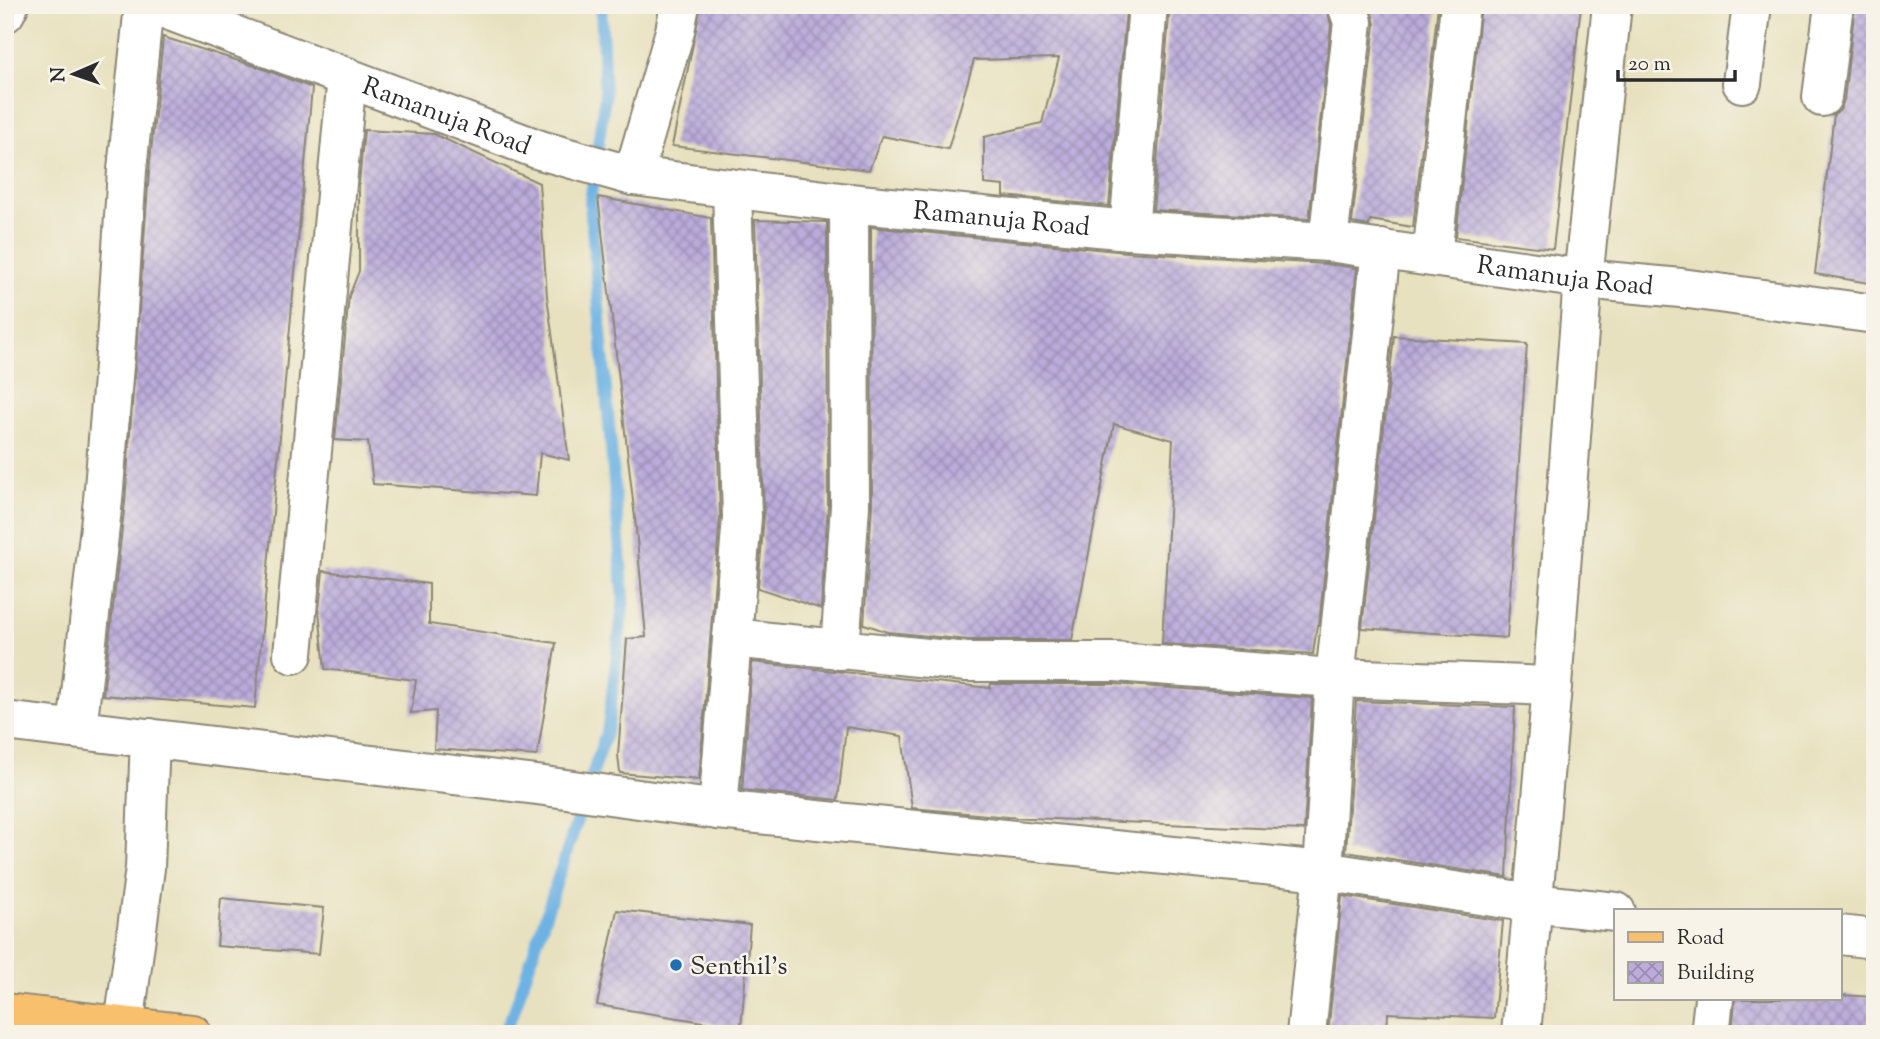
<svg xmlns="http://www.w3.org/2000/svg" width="1880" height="1039" font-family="'Sorts Mill Goudy',serif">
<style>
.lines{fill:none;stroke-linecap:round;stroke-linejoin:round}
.stream{stroke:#6eb2e3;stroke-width:12}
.building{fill:url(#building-cross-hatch)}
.minor-casing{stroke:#8a8675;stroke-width:42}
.major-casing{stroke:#8a8675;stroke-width:42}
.minor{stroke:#fff;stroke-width:38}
.major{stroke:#f8bf6c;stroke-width:38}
.poi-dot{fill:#1f6fb2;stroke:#f7f3e8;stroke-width:2.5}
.labels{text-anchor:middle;stroke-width:5;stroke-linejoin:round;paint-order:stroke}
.street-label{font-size:26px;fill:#2b2b2b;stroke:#f7f3e8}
.poi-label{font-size:26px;fill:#2b2b2b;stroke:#f7f3e8;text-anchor:start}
</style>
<defs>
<pattern id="building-cross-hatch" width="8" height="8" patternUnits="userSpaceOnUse" patternTransform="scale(1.75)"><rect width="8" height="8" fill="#bbacdb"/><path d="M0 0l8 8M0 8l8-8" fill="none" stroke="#988cb2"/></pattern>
</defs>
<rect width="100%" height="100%" fill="#f7f3e8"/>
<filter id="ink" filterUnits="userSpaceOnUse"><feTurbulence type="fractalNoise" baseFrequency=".0143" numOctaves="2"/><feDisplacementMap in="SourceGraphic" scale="14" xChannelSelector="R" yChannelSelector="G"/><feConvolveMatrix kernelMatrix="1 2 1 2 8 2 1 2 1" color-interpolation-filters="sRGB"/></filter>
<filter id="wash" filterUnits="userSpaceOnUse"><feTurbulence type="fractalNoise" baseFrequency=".00686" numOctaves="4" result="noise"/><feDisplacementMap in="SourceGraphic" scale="28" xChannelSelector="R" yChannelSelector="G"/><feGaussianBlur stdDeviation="1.57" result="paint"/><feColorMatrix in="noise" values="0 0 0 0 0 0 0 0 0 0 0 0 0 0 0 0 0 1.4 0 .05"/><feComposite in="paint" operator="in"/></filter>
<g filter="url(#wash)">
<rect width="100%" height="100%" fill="#e8e1bf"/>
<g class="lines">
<path class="stream" d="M503,1034L514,1011L608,727L624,599L590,202L605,96L601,5"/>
</g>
<g id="blocks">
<g class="building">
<path d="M701,5H1031L1126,10L1109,206L1004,196V186L984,184V137L1042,123L1059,58L974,60L948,149L882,136L869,170L672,146Z"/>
<path d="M1170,5H1326L1331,25L1309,219L1153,210Z"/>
<path d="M1370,5H1438L1413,227L1370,220L1369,226L1352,223L1375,24Z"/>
<path d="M1481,5H1581L1553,249L1456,237Z"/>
<path d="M1855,5H1875V284L1815,274L1834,114L1840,110L1844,100Z"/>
<path d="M163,37L261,68L312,88L255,708L103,695L125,502L149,172Z"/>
<path d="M364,130L434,134L539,183L547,296L569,460L540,453L536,496L373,484L368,442L335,440L349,296L359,271V184Z"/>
<path d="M598,197L711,218L720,516L699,780L620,773L618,755L627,639L646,637L635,518Z"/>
<path d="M755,220L827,222L828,505L821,609L758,588L764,516Z"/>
<path d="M871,227L1127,252L1326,264L1357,268L1319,625H1317L1313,654L1162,644L1173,440L1114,424L1072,640H968L888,632L864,624L872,506Z"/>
<path d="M1394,336L1527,344L1507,638L1362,628Z"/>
<path d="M323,571L429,584V624L556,643L537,756L434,749L436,711L411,713L416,680L325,669L319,611Z"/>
<path d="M752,662L990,688L991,684H1114L1312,698L1304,830L1008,817L912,808L902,736L846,727L838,800L742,790Z"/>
<path d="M1356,701L1515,707L1507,877L1346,852Z"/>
<path d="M1342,896L1503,921L1494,1018L1388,1013L1387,1034H1328Z"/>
<path d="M221,898L324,908L319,954L217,946Z"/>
<path d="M617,910L750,925L741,1028L597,1005Z"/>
<path d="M1840,995L1875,997L1872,1034H1732L1735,999H1840Z"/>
</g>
</g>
</g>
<g filter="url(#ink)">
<use href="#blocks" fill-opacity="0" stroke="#8a8675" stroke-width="2"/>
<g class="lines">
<defs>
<g id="minor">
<path id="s1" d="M154,5L540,150L633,176L849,203L1129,230L1328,242L1583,279L1681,288L1875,314"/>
<path d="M5,13L9,5"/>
<path d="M1742,83L1752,5"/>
<path d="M1822,97L1834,5"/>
<path d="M633,176L675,31L680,5"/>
<path d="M1129,230L1148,5"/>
<path d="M1328,242L1353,22L1347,5"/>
<path d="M1432,256L1460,5"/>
<path d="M732,638L967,662H1115L1335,678L1552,686"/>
<path d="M840,650L850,506L849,203"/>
<path d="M293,654L347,77"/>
<path d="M5,721L537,785L718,810L1323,871L1532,903L1616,912"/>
<path d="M77,729L103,500L116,341L127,170L144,5"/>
<path d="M718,810L742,517L732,189"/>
<path d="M1840,935L1875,939"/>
<path d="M124,1026L145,868L150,738"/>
<path d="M1306,1034L1323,871L1335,678L1381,249"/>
<path d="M1521,1034L1552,686L1583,279L1612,5"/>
<path d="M1710,1034L1714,999"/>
</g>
<path id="major" d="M5,1013L192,1034"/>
</defs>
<use href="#minor" class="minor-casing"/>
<use href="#major" class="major-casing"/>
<use href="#minor" class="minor"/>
<use href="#major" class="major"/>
</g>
</g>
<circle class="poi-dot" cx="676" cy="965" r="7"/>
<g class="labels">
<g class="street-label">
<text dy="9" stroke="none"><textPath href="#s1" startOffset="313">Ramanuja Road</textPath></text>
<text dy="9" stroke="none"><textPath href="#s1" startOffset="880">Ramanuja Road</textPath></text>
<text dy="9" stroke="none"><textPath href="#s1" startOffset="1447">Ramanuja Road</textPath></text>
</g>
<g class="poi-label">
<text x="690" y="974">Senthil's</text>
</g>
</g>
<rect width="1880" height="1039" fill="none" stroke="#f7f3e8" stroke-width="28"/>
<rect x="1614" y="909" width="228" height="91" fill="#f7f3e8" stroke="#a5a39c" stroke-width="2"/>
<rect x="1628" y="932" width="35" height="10" fill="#f8bf6c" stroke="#a5a39c" stroke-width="2"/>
<text x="1677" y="944" font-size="21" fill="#2b2b2b">Road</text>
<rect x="1628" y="962" width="35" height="21" fill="url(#building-cross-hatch)" stroke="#a5a39c" stroke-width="2"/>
<text x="1677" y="979" font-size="21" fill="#2b2b2b">Building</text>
<g transform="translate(74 74) rotate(268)" stroke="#f7f3e8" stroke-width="5" paint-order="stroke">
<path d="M0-5L12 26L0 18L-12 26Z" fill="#2b2b2b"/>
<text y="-10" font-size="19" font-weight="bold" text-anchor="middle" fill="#2b2b2b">N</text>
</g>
<path d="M1618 70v10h117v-10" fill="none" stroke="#2b2b2b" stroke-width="3.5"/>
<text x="1628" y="70" font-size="21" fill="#2b2b2b" stroke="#f7f3e8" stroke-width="5" paint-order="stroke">20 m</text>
</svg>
